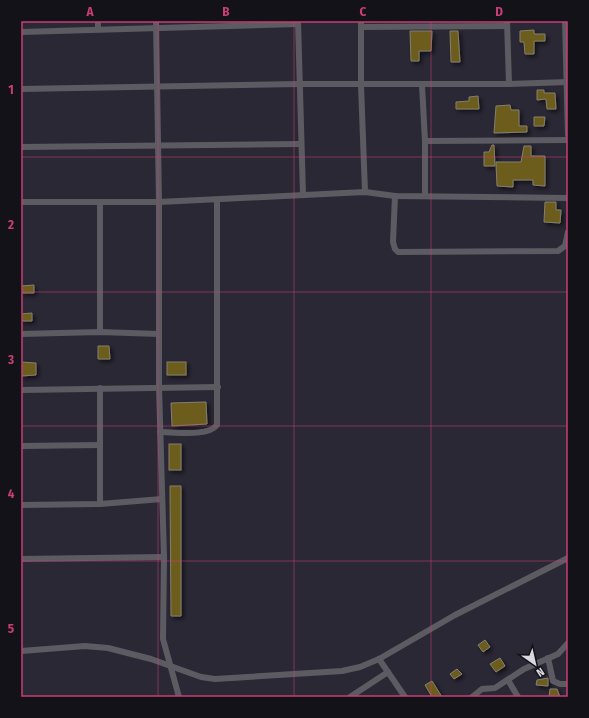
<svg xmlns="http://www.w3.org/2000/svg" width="589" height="718" font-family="'Fira Sans Condensed',sans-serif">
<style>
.building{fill:#6d5d1d;stroke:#837f6f;filter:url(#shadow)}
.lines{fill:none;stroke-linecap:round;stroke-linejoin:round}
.minor{stroke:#5d5b62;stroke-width:6}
.grid{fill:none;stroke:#c73e76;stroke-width:1;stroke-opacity:0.55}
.neatline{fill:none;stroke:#c73e76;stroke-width:1.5}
.grid-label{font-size:13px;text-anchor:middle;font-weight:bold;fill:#c73e76}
</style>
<defs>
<filter id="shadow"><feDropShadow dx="2.5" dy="2.5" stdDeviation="2" flood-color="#0009"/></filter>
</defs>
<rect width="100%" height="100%" fill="#2b2835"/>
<g class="building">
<path d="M534,30V34H545V41H534V54H525L524,42H520V31Z"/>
<path d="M410,31H432L431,51H419V61H411Z"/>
<path d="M450,31H458L460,62H451Z"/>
<path d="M537,90H544V93H555L556,109H547L546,99L537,100Z"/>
<path d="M478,96L479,109H456V102L469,101V97Z"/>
<path d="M510,105L511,110H519V126H527V132L494,133L496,106Z"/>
<path d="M534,117H545L544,126H534Z"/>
<path d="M492,145H494L495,166H484V152H489Z"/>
<path d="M524,146H531V156H545V186L533,185V180H513V187L497,186L496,162H521Z"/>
<path d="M545,202H556V210H561L560,223L544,222Z"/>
<path d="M34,285V293H21V286Z"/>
<path d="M32,313V321H21V314Z"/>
<path d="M98,346H109L110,359H98Z"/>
<path d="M21,362L36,363V375L21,376Z"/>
<rect x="167" y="362" width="19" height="13"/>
<path d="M206,402L207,424L172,426L171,403Z"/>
<rect x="169" y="444" width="12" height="26"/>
<path d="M170,486H181V616H171Z"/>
<path d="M485,640L490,647L483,652L478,645Z"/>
<path d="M500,658L505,666L496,672L490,664Z"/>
<path d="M457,669L462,674L454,679L450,674Z"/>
<path d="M548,678V686L536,685L537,680Z"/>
<path d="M432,681L442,697H432L425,685Z"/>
<path d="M550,689H557L560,697H549Z"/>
</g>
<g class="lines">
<g class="minor">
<path d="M98,21V29"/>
<path d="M156,21L159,202V387L164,557L163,639L179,697"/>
<path d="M298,21L303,195"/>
<path d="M361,21V85L365,192"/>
<path d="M507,21L509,84"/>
<path d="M565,21L568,135"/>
<path d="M361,27L507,26"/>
<path d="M21,32L298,24"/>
<path d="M422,85L425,141V195"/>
<path d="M21,89L300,84H509L568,82"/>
<path d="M425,141L568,140"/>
<path d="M21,147L300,144"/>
<path d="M395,196L393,242L395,249L398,252L558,251L565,246L568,232"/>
<path d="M21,202H159L365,192L395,196L568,198"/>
<path d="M100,203V332"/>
<path d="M21,334L100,332L159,334"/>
<path d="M100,388V504"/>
<path d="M21,390L218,387"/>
<path d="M160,432C175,432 208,437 217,425V200"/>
<path d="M21,446L100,445"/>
<path d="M21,505L100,504L162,499"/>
<path d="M21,559L164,557"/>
<path d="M21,651L85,646L108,648L151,659L201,677L215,679L342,671L360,667L379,659L455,615L568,558"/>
<path d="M548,658L553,681L560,684H568"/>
<path d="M379,659L405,697"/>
<path d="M508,680L518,697"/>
<path d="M350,697L388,672"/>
<path d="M472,697L482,689L495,688L524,669L558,654L568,643"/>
</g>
</g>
<path class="grid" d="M158,21V697M294,21V697M431,21V697M21,157H568M21,292H568M21,426H568M21,561H568"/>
<rect width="589" height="718" fill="none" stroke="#131218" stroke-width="44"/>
<g transform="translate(535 664) rotate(146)" stroke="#131218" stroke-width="3" paint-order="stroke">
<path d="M0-3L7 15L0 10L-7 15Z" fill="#d9d7e0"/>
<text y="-6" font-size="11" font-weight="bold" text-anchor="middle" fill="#d9d7e0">N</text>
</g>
<rect x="22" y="22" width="545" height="674" class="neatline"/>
<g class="grid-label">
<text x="90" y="16">A</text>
<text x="226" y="16">B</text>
<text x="363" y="16">C</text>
<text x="499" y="16">D</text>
<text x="11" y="94">1</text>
<text x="11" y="229">2</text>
<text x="11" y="364">3</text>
<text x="11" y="498">4</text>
<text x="11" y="633">5</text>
</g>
</svg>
